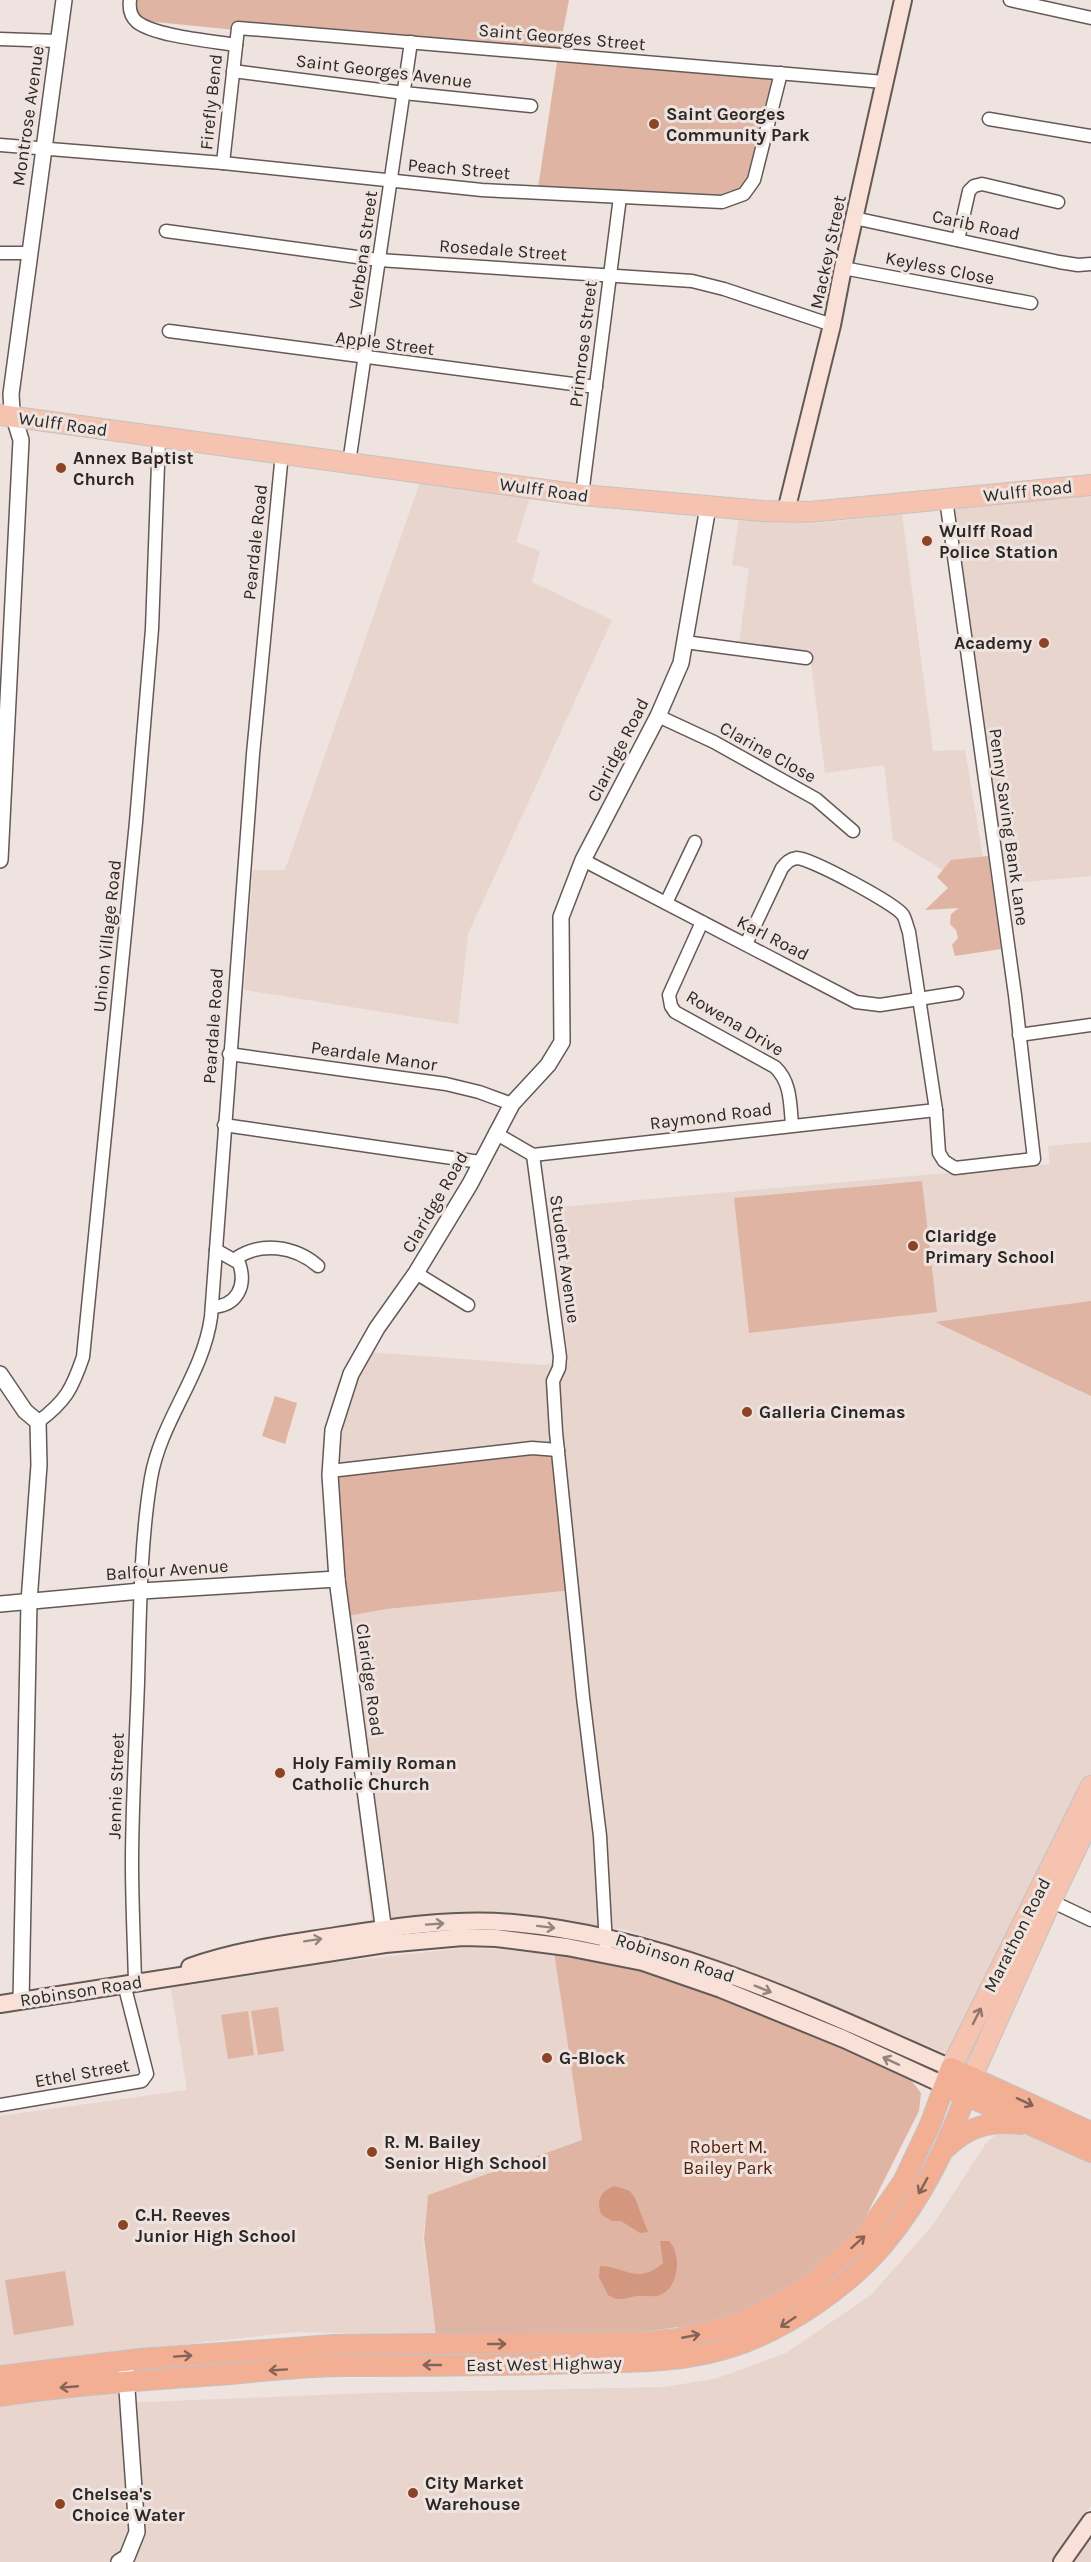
<svg xmlns="http://www.w3.org/2000/svg" width="1091" height="2562" font-family="Karla,sans-serif">
<style>
.built{fill:#e8d5cd}
.green{fill:#dfb4a3}
.water{fill:#d3977f}
.lines{fill:none;stroke-linecap:round;stroke-linejoin:round}
.minor-casing{stroke:#635956;stroke-width:15}
.tertiary-casing{stroke:#635956;stroke-width:18}
.secondary-casing{stroke:#635956;stroke-width:20}
.primary-casing{stroke:#c4c3c2;stroke-width:22}
.trunk-casing{stroke:#c4c3c2;stroke-width:22}
.minor{stroke:#fff;stroke-width:12}
.tertiary{stroke:#fff;stroke-width:15}
.secondary{stroke:#fae1d7;stroke-width:16}
.primary{stroke:#f5c3af;stroke-width:20}
.trunk{stroke:#f2af94;stroke-width:20}
.oneway{stroke:#92847e}
.oneway2{stroke:#90756a}
.oneway3{stroke:#856457}
.poi-dot{fill:#8d4425;stroke:#eee3df;stroke-width:2}
.labels{text-anchor:middle;stroke-width:6;stroke-linejoin:round;paint-order:stroke}
.street-label{font-size:18px;fill:#2b2725;stroke:#eee3df}
.poi-label{font-size:18px;font-weight:bold;fill:#2b2725;stroke:#eee3df;text-anchor:start}
.park-label{font-size:18px;fill:#531d03;stroke:#eee3df}
</style>
<rect width="100%" height="100%" fill="#eee3df"/>
<g class="built">
<path d="M420,482L530,497L516,542L540,551L532,582L612,620L468,934L458,1024L244,990L253,870H285Z"/>
<path d="M1091,490V876L1003,884L951,506Z"/>
<path d="M902,514L933,751L965,750L983,858L948,873L893,840L884,765L825,773L811,663L738,652L749,568L732,565L739,519L812,524Z"/>
<path d="M1091,1142V1777L955,2057L743,1969L626,1930L507,1915L372,1924L331,1589L322,1470L324,1439L329,1411L337,1386L354,1351L542,1365L569,1362L548,1208L1050,1164L1048,1146Z"/>
<path d="M464,1948L554,1952L582,2140L428,2195L423,2238L436,2336L296,2332L0,2365V2116L187,2090L171,1988L318,1964Z"/>
<path d="M1008,2125L1091,2163V2506L1051,2562H0V2405L120,2390L122,2403L368,2393L665,2387L718,2378L786,2353L871,2295L933,2225L986,2143Z"/>
<path d="M1091,2535V2562H1072Z"/>
</g>
<g class="green">
<path d="M127,0H569L557,62L125,19Z"/>
<path d="M557,62L772,79L747,180L737,192L727,197L538,188Z"/>
<path d="M988,856L1001,949L955,956L952,945L958,938L956,930L950,924L951,914L959,908L925,910L948,888L937,877L951,860Z"/>
<path d="M922,1181L937,1312L749,1333L734,1198Z"/>
<path d="M1091,1301V1396L935,1322Z"/>
<path d="M275,1396L297,1403L285,1444L262,1436Z"/>
<path d="M551,1452L573,1590L386,1609L342,1617L334,1476Z"/>
<path d="M554,1952L629,1964L716,1995L844,2048L911,2080L921,2093L919,2111L858,2232L839,2253L760,2308L695,2325L640,2332L561,2337L436,2336L424,2238L428,2195L582,2140Z"/>
<path d="M278,2007L284,2051L258,2055L251,2011Z"/>
<path d="M248,2011L254,2055L228,2059L221,2015Z"/>
<path d="M65,2271L74,2325L14,2335L5,2280Z"/>
</g>
<g class="water">
<path d="M615,2186L630,2191L635,2198L648,2232L640,2233L621,2221H612L602,2215C595,2202 601,2190 615,2186Z"/>
<path d="M660,2241H669C682,2254 679,2288 660,2295C652,2298 644,2295 636,2296C625,2298 618,2302 608,2295L599,2277L600,2266C625,2266 637,2286 663,2263Z"/>
</g>
<g class="lines">
<defs>
<g id="minor">
<path d="M130,0C129,8 130,16 137,22C155,36 212,41 236,45"/>
<path d="M1010,0L1091,18"/>
<path d="M0,39L58,41"/>
<path d="M233,71L404,93L531,106"/>
<path d="M989,119L1091,136"/>
<path d="M0,145L223,163L482,190L722,202L744,194L754,180L781,73"/>
<path d="M223,163L238,28L884,82"/>
<path d="M854,218L1059,262L1078,265L1091,264"/>
<path d="M166,231L379,260L692,281L724,289L832,325"/>
<path d="M958,240L969,191L974,186L982,184L1058,202"/>
<path d="M0,253H28"/>
<path d="M843,268L1031,303"/>
<path d="M169,331L596,387"/>
<path d="M349,463L411,42"/>
<path d="M582,495L620,197"/>
<path d="M685,642L806,658"/>
<path d="M658,716L714,742L816,799L853,831"/>
<path d="M583,860L856,1002L880,1005L957,993"/>
<path d="M666,903L695,842"/>
<path d="M702,922L669,995L671,1006L675,1012L775,1067C791,1082 790,1103 792,1125"/>
<path d="M746,944L782,868C787,862 790,859 797,858C810,858 896,904 903,915C906,920 907,927 909,932L936,1110L939,1153L944,1161L955,1168L1034,1159L1015,995L946,499"/>
<path d="M1019,1035L1091,1025"/>
<path d="M229,1054L446,1084L479,1092L512,1104"/>
<path d="M224,1125L480,1162"/>
<path d="M495,1133L533,1155L936,1110"/>
<path d="M533,1155L560,1357L559,1368L553,1381L556,1432L583,1697L600,1836L606,1945"/>
<path d="M235,1259C261,1241 295,1246 318,1266"/>
<path d="M416,1273L468,1305"/>
<path d="M212,1307C237,1306 247,1286 239,1263L216,1250"/>
<path d="M38,1422C66,1401 72,1389 83,1357L136,822L152,629L159,437"/>
<path d="M330,1471L532,1448L558,1450"/>
<path d="M1051,1901L1091,1920"/>
<path d="M135,1982C134,1942 132,1903 132,1863C132,1803 136,1742 138,1682C140,1614 140,1544 151,1478C161,1420 203,1375 211,1317L253,754L282,453"/>
<path d="M0,2105L142,2081L147,2074L146,2070L124,1984"/>
</g>
<g id="tertiary">
<path d="M0,860L21,440L12,411L11,394L64,0"/>
<path d="M0,1374L25,1411L38,1422L39,1465L29,1602L21,2001"/>
<path d="M0,1604L141,1591L337,1579"/>
<path d="M385,1940L337,1579L330,1475L333,1430L351,1374L377,1328L416,1273L470,1184L512,1104L548,1065L562,1042L561,917L583,860L658,716L681,663L708,507"/>
<path d="M119,2562L127,2557L137,2532L125,2361"/>
</g>
<g id="secondary">
<path d="M786,511L832,325L843,268L903,0"/>
<path d="M190,1967C237,1950 287,1944 336,1936C394,1927 454,1918 513,1923C668,1937 810,2006 951,2068"/>
<path d="M0,2004L385,1944L463,1937L496,1938L567,1947L643,1962L721,1989L844,2039L944,2085"/>
<path d="M1062,2562L1091,2521"/>
</g>
<g id="primary">
<path d="M0,415L582,495L763,511L810,512L1091,485"/>
<path d="M951,2068L1091,1786"/>
<path d="M972,2077L1051,1901L1091,1818"/>
</g>
<g id="trunk">
<path d="M954,2090L1091,2152"/>
<path d="M946,2148C967,2127 991,2120 1020,2124"/>
<path d="M0,2376L140,2359L333,2345L646,2342L677,2339L734,2325L759,2314L809,2285L865,2236L903,2182L930,2125L951,2068L1091,2132"/>
<path d="M0,2396C72,2385 144,2380 217,2375C259,2372 302,2366 345,2366C423,2366 501,2366 579,2363C631,2362 684,2363 734,2346C786,2329 849,2286 884,2244C924,2196 953,2135 972,2077"/>
</g>
</defs>
<use href="#minor" class="minor-casing"/>
<use href="#tertiary" class="tertiary-casing"/>
<use href="#secondary" class="secondary-casing"/>
<use href="#primary" class="primary-casing"/>
<use href="#trunk" class="trunk-casing"/>
<use href="#minor" class="minor"/>
<use href="#tertiary" class="tertiary"/>
<use href="#secondary" class="secondary"/>
<use href="#primary" class="primary"/>
<use href="#trunk" class="trunk"/>
</g>
<defs><path id="oneway-shaft" d="M-6 0H5M1.5-3L5.5 0L1.5 3" fill="none" stroke-width="1.6" stroke-linecap="round" stroke-linejoin="round" transform="scale(1.5)"/></defs>
<g class="oneway">
<use href="#oneway-shaft" transform="translate(435 1924) rotate(-4)"/>
<use href="#oneway-shaft" transform="translate(546 1927) rotate(7)"/>
<use href="#oneway-shaft" transform="translate(313 1940) rotate(-9)"/>
<use href="#oneway-shaft" transform="translate(763 1989) rotate(22)"/>
<use href="#oneway-shaft" transform="translate(891 2061) rotate(-155)"/>
</g>
<use class="oneway2" href="#oneway-shaft" transform="translate(977 2016) rotate(-63)"/>
<g class="oneway3">
<use href="#oneway-shaft" transform="translate(1025 2102) rotate(25)"/>
<use href="#oneway-shaft" transform="translate(923 2186) rotate(119)"/>
<use href="#oneway-shaft" transform="translate(858 2242) rotate(-42)"/>
<use href="#oneway-shaft" transform="translate(788 2322) rotate(146)"/>
<use href="#oneway-shaft" transform="translate(691 2336) rotate(-11)"/>
<use href="#oneway-shaft" transform="translate(497 2344)"/>
<use href="#oneway-shaft" transform="translate(183 2356) rotate(-4)"/>
<use href="#oneway-shaft" transform="translate(432 2365) rotate(180)"/>
<use href="#oneway-shaft" transform="translate(278 2370) rotate(176)"/>
<use href="#oneway-shaft" transform="translate(69 2387) rotate(175)"/>
</g>
<g class="poi-dot">
<circle cx="654" cy="124" r="6"/>
<circle cx="61" cy="468" r="6"/>
<circle cx="927" cy="541" r="6"/>
<circle cx="1044" cy="643" r="6"/>
<circle cx="913" cy="1246" r="6"/>
<circle cx="747" cy="1412" r="6"/>
<circle cx="280" cy="1773" r="6"/>
<circle cx="547" cy="2058" r="6"/>
<circle cx="372" cy="2152" r="6"/>
<circle cx="123" cy="2225" r="6"/>
<circle cx="413" cy="2493" r="6"/>
<circle cx="60" cy="2504" r="6"/>
</g>
<g class="labels">
<g class="street-label">
<text transform="translate(562 37) rotate(5)" y="6">Saint Georges Street</text>
<text transform="translate(384 71) rotate(7)" y="6">Saint Georges Avenue</text>
<text transform="translate(211 102) rotate(-84)" y="6">Firefly Bend</text>
<text transform="translate(28 116) rotate(-82)" y="6">Montrose Avenue</text>
<text transform="translate(459 169) rotate(5)" y="6">Peach Street</text>
<text transform="translate(976 225) rotate(12)" y="6">Carib Road</text>
<text transform="translate(363 250) rotate(-82)" y="6">Verbena Street</text>
<text transform="translate(503 250) rotate(4)" y="6">Rosedale Street</text>
<text transform="translate(828 252) rotate(-78)" y="6">Mackey Street</text>
<text transform="translate(940 268) rotate(11)" y="6">Keyless Close</text>
<text transform="translate(385 343) rotate(7)" y="6">Apple Street</text>
<text transform="translate(583 344) rotate(-83)" y="6">Primrose Street</text>
<text transform="translate(63 424) rotate(8)" y="6">Wulff Road</text>
<text transform="translate(544 490) rotate(8)" y="6">Wulff Road</text>
<text transform="translate(1028 491) rotate(-6)" y="6">Wulff Road</text>
<text transform="translate(255 542) rotate(-84)" y="6">Peardale Road</text>
<text transform="translate(618 750) rotate(-63)" y="6">Claridge Road</text>
<text transform="translate(768 752) rotate(29)" y="6">Clarine Close</text>
<text transform="translate(1009 827) rotate(82)" y="6">Penny Saving Bank Lane</text>
<text transform="translate(107 936) rotate(-84)" y="6">Union Village Road</text>
<text transform="translate(773 938) rotate(27)" y="6">Karl Road</text>
<text transform="translate(735 1023) rotate(31)" y="6">Rowena Drive</text>
<text transform="translate(213 1026) rotate(-86)" y="6">Peardale Road</text>
<text transform="translate(374 1056) rotate(8)" y="6">Peardale Manor</text>
<text transform="translate(711 1116) rotate(-7)" y="6">Raymond Road</text>
<text transform="translate(435 1202) rotate(-60)" y="6">Claridge Road</text>
<text transform="translate(565 1259) rotate(82)" y="6">Student Avenue</text>
<text transform="translate(167 1570) rotate(-4)" y="6">Balfour Avenue</text>
<text transform="translate(370 1680) rotate(82)" y="6">Claridge Road</text>
<text transform="translate(116 1786) rotate(-88)" y="6">Jennie Street</text>
<text transform="translate(1017 1935) rotate(-63)" y="6">Marathon Road</text>
<text transform="translate(675 1958) rotate(18)" y="6">Robinson Road</text>
<text transform="translate(81 1991) rotate(-9)" y="6">Robinson Road</text>
<text transform="translate(82 2073) rotate(-10)" y="6">Ethel Street</text>
<text transform="translate(544 2364) rotate(-1)" y="6">East West Highway</text>
</g>
<g class="poi-label">
<text x="666" y="120">Saint Georges<tspan x="666" dy="21">Community Park</tspan></text>
<text x="73" y="464">Annex Baptist<tspan x="73" dy="21">Church</tspan></text>
<text x="939" y="537">Wulff Road<tspan x="939" dy="21">Police Station</tspan></text>
<text x="1032" y="649" text-anchor="end">Academy</text>
<text x="925" y="1242">Claridge<tspan x="925" dy="21">Primary School</tspan></text>
<text x="759" y="1418">Galleria Cinemas</text>
<text x="292" y="1769">Holy Family Roman<tspan x="292" dy="21">Catholic Church</tspan></text>
<text x="559" y="2064">G-Block</text>
<text x="384" y="2148">R. M. Bailey<tspan x="384" dy="21">Senior High School</tspan></text>
<text x="135" y="2221">C.H. Reeves<tspan x="135" dy="21">Junior High School</tspan></text>
<text x="425" y="2489">City Market<tspan x="425" dy="21">Warehouse</tspan></text>
<text x="72" y="2500">Chelsea's<tspan x="72" dy="21">Choice Water</tspan></text>
</g>
<g class="park-label">
<text x="728" y="2153">Robert M.<tspan x="728" dy="21">Bailey Park</tspan></text>
</g>
</g>
</svg>
